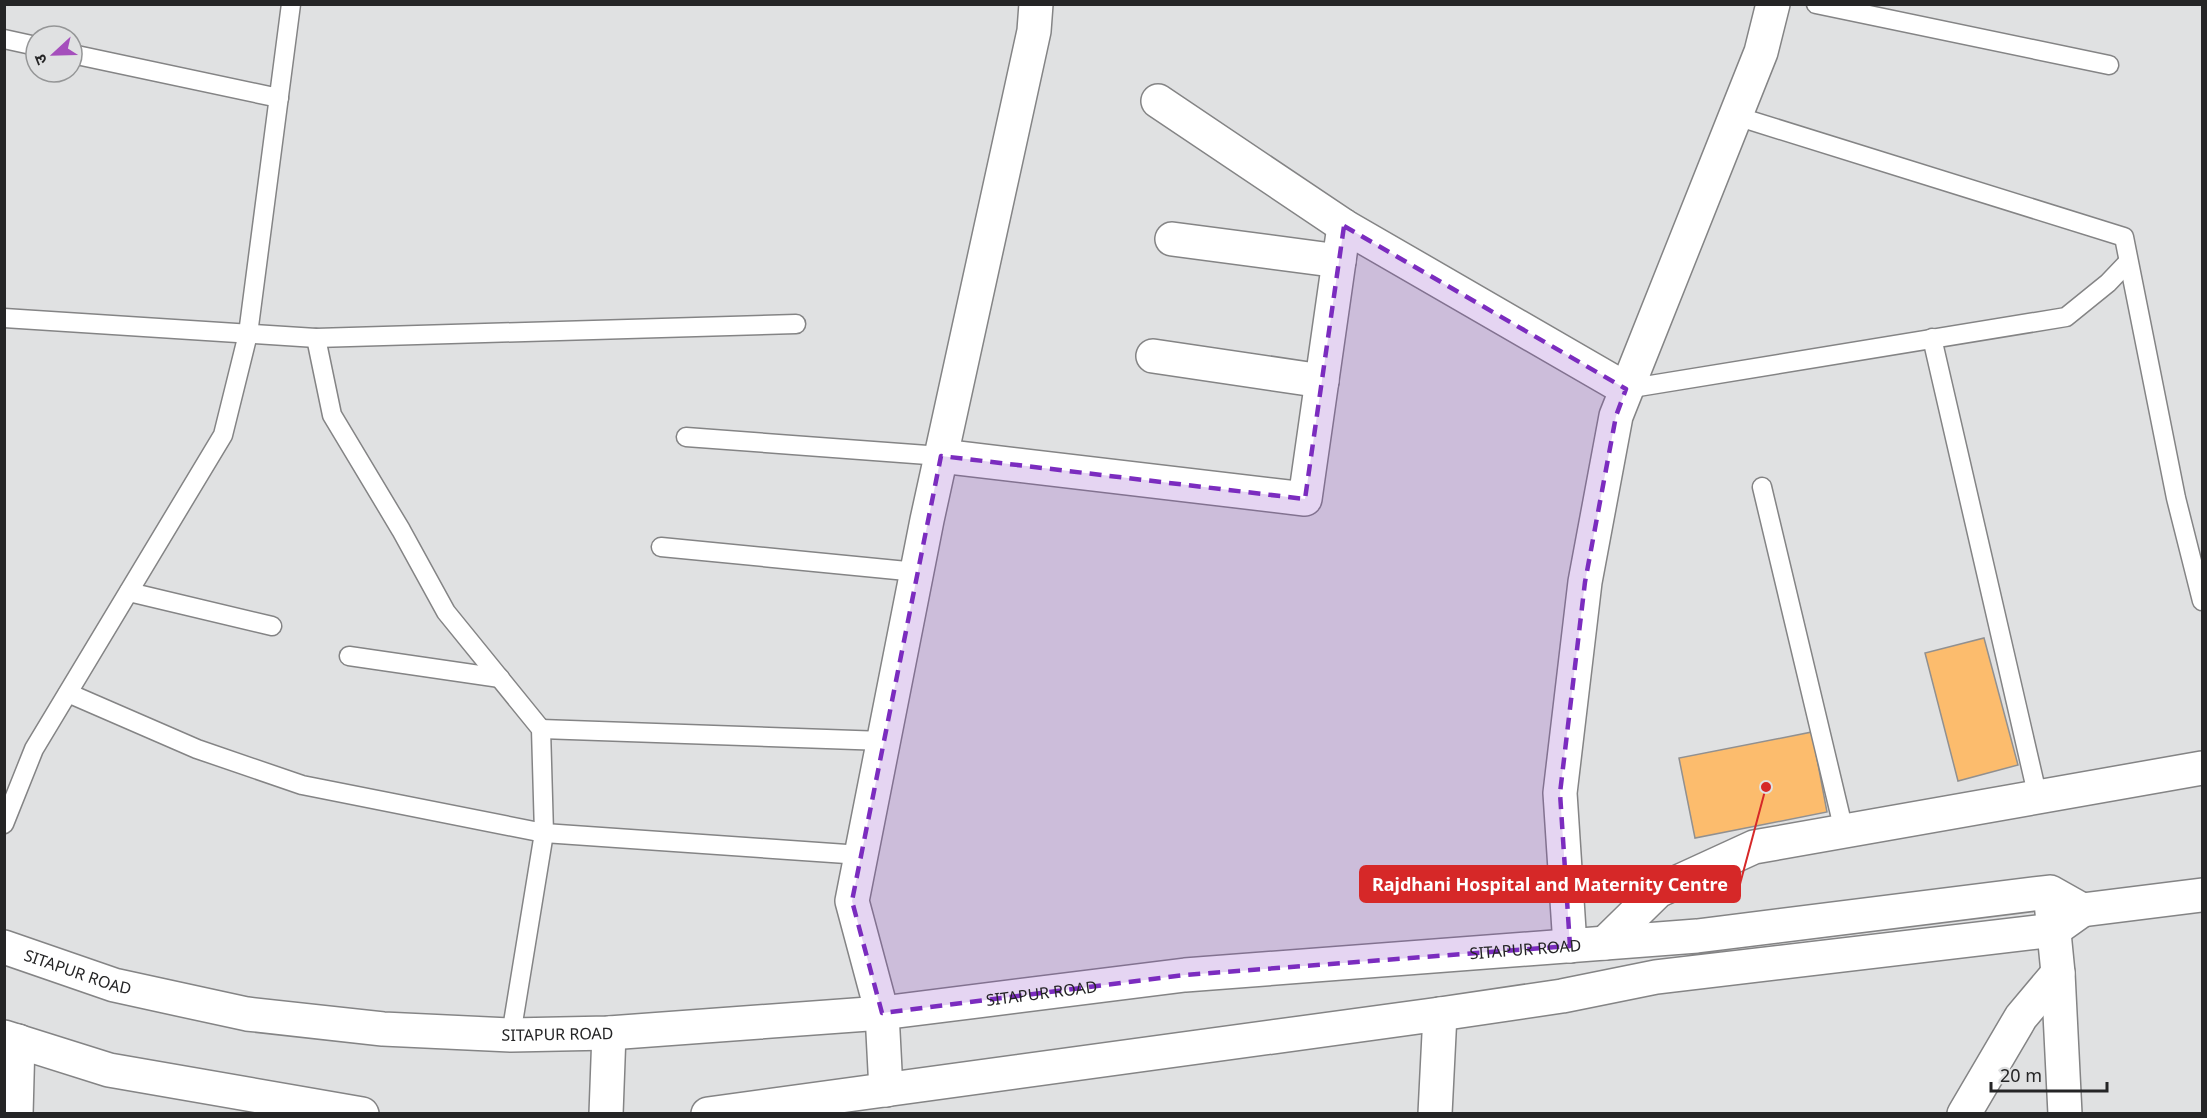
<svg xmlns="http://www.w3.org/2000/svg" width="2207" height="1118" font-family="'Noto Sans','Noto Sans Devanagari',sans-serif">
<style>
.building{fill:#fcbc6d;stroke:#919090;stroke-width:1.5}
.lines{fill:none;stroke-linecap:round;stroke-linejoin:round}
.lane-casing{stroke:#848485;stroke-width:21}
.street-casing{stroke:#848485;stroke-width:36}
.secondary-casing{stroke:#848485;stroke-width:36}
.primary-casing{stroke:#848485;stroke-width:36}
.lane{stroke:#fff;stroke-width:18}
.street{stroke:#fff;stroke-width:33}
.secondary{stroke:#fff;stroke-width:33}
.primary{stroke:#fff;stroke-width:33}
.marked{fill:#7b2cbf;fill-opacity:0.2;stroke:#7b2cbf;stroke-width:4.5;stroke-dasharray:12 8;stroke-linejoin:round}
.labels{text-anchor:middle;stroke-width:6;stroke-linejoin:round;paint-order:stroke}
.street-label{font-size:16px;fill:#252526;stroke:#e0e1e2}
.leader{fill:none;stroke:#d62828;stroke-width:2}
.callout-dot{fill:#d62828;stroke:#e0e1e2;stroke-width:2}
.callout{fill:#d62828;stroke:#d62828;stroke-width:2}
.callout-label{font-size:18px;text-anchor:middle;font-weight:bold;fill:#fff}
</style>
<rect width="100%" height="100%" fill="#e0e1e2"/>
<g class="building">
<path d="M1984,638L2018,765L1958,781L1925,653Z"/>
<path d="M1812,732L1827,812L1695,838L1679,758Z"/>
</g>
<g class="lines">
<defs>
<g id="lane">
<path d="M1816,4L2109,65"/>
<path d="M4,39L36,46"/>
<path d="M72,54L279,98"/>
<path d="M1736,116L2124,237L2176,498L2202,601"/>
<path d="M4,318L316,338L796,324"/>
<path d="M316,338L332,415L401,530L446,612L541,729L544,833L511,1035"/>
<path d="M1932,338L2038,798"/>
<path d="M1626,389L2066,317L2108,283L2128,262"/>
<path d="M686,437L941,456"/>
<path d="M1762,487L1844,831"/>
<path d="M661,547L917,572"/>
<path d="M129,592L272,626"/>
<path d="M349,656L500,678"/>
<path d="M68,693L197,749L302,785L544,833L861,855"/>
<path d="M541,729L884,741"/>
<path d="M4,824L34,749L223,435L248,334L291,4"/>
</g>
<g id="street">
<path d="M1158,101L1344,226L1626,389"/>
<path d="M1172,239L1339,261"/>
<path d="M1153,356L1322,381"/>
<path d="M941,456L1305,499L1344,226"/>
<path d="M1605,943L1658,891L1754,847L2202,768"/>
<path d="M1570,946L1560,793L1585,582L1616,416L1761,52L1773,4"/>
<path d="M886,1090L882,1013L852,901L927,520L1034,31L1036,4"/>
<path d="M16,1114L18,1041"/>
<path d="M606,1114L609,1033"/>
<path d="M1435,1114L1440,1014"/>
<path d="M1964,1114L2021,1017L2058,973"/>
</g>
<path id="secondary" d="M2051,902L2058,973L2065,1114"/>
<g id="primary">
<path d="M2082,910L2202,895"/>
<path id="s1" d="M4,947L114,985L247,1014L383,1029L511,1035L609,1033L882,1013L1185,975L1697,936L2050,892L2082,910L2054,930L1656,977L1562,996L1440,1014L708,1114"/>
<path d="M4,1037L109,1070L362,1114"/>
</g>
</defs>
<use href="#lane" class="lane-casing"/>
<use href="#street" class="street-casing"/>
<use href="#secondary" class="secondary-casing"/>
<use href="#primary" class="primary-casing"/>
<use href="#lane" class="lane"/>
<use href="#street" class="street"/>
<use href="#secondary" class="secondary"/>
<use href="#primary" class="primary"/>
</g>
<path class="marked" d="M1344,226L1626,389L1616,416L1585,582L1560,793L1570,946L1185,975L882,1013L852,901L941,456L1305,499Z"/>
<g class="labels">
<g class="street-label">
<text dy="6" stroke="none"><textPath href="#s1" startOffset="1536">SITAPUR ROAD</textPath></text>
<text dy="6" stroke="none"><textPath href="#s1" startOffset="78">SITAPUR ROAD</textPath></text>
<text dy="6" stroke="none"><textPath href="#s1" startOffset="1050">SITAPUR ROAD</textPath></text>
<text dy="6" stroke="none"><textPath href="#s1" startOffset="564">SITAPUR ROAD</textPath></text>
</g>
</g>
<path class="leader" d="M1766 787L1740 884"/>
<circle class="callout-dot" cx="1766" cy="787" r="6"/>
<rect class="callout" x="1360" y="866" width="380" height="36" rx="6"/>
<g class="callout-label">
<text x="1550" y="891">Rajdhani Hospital and Maternity Centre</text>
</g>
<rect width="2207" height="1118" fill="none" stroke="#252526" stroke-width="12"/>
<g transform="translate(54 54) rotate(248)"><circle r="28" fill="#e0e1e2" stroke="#959697" stroke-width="1.5"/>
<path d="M0-4.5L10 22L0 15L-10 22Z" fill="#a54fbc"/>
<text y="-9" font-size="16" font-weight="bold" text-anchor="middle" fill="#252526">उ</text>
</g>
<path d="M1991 1082v9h116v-9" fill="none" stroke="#252526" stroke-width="3"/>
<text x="2000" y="1082" font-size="18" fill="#252526" stroke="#e0e1e2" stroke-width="4.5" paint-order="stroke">20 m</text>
</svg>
